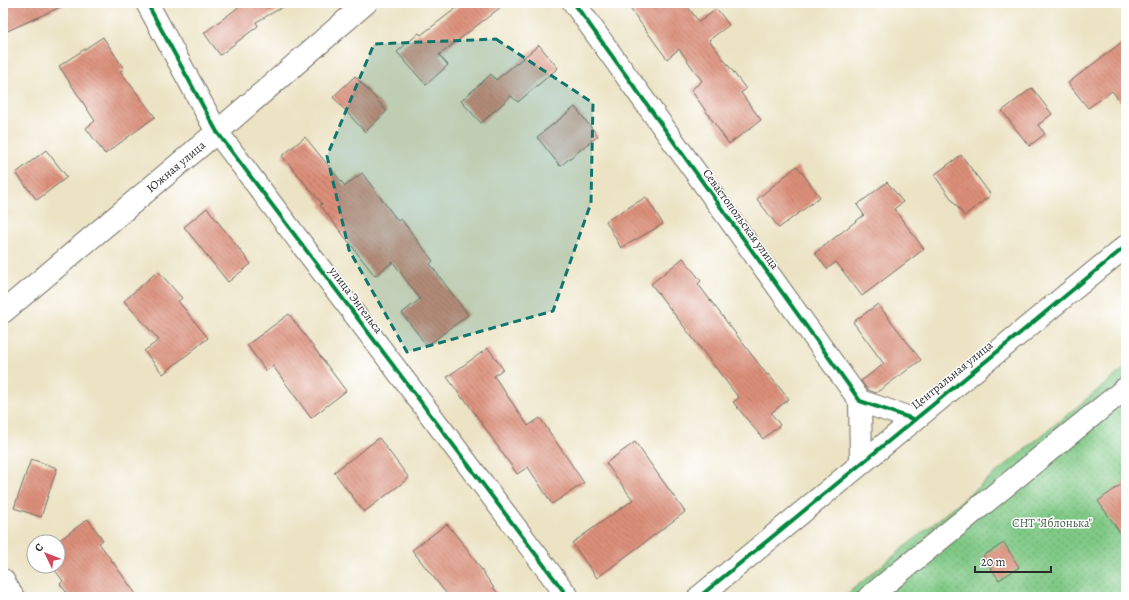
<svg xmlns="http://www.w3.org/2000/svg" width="1129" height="600" font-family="Alegreya,serif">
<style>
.garden{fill:url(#garden-dots);stroke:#567a58}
.building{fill:url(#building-back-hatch)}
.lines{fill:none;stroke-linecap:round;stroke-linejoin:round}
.minor-casing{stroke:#6f6b61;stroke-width:24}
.major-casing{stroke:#6f6b61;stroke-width:24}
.minor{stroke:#fff;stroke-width:22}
.major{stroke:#fff;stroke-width:22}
.cycleway-casing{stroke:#fff;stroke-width:6}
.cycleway{stroke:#00873e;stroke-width:4}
.marked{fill:#0f766e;fill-opacity:0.2;stroke:#0f766e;stroke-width:3;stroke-dasharray:8 5;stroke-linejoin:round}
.labels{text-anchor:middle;stroke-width:3;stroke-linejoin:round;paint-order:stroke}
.street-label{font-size:12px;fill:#2b2b2b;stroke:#fff}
.park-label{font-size:12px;fill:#49624b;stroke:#fff}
</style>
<defs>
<pattern id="garden-dots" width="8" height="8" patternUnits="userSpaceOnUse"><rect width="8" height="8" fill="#80c986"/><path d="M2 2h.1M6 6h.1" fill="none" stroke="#69a36e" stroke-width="1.8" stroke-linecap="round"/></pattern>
<pattern id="building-back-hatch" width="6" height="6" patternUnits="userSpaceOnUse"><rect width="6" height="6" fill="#dc8f7a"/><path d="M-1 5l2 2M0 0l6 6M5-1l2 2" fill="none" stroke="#b37564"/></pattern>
</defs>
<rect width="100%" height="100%" fill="#fff"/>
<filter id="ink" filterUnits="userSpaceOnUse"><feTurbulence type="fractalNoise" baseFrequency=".025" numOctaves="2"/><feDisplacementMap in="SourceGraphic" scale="8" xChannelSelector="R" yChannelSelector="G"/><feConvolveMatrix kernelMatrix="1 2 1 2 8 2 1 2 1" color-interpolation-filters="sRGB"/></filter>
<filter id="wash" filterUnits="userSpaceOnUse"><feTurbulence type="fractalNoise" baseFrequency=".012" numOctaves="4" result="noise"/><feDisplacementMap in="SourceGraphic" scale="16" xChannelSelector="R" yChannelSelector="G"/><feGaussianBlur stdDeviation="0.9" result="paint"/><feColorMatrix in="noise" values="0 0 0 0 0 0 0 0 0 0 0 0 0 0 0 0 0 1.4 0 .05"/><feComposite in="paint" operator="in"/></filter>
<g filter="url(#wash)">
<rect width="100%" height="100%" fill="#ece3c4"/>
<path class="garden" d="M1126,367V597H843Z"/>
<g id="blocks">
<g class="building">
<path d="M3,3H69L3,33Z"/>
<path d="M244,3H290L256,22L258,26L220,55L204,33Z"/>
<path d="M463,3H506L439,55L448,65L426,85L397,52L419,33L421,35Z"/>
<path d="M626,3H685L699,22L717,9L729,25L709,40L746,89L741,93L761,120L729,144L691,90L702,81L679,49L667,59Z"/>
<path d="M103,37L124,69L120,71L155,117L105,154L86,128L95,121L59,66Z"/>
<path d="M1126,39V109L1112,91L1088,108L1068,83Z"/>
<path d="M539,45L558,68L518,102L511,96L481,123L461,101L491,74L496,80Z"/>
<path d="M355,76L387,111L365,132L333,97Z"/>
<path d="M1032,88L1052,114L1038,125L1045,134L1029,146L1002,111Z"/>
<path d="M575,107L598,136L560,166L537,137Z"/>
<path d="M305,137L345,186L362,173L398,221L401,219L433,261L430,264L468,315L427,346L402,313L420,299L393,262L375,276L320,205L322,204L282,156Z"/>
<path d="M46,150L67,177L37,200L16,173Z"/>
<path d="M961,155L991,195L964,216L934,175Z"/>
<path d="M797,166L820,197L779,228L757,199Z"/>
<path d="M887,182L903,202L894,209L924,249L862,296L836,262L827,269L815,253L864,215L857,205Z"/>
<path d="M646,197L663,224L621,248L606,221Z"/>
<path d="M207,208L251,264L228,282L184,227Z"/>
<path d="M683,258L701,281L698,284L767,375L768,374L789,399L771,413L780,425L763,439L733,402L739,398L651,284Z"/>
<path d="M158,271L182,298L178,301L208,338L163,374L144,351L159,340L124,301Z"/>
<path d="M878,304L921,360L876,393L868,390L861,381L884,364L853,322Z"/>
<path d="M289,314L346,391L311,418L273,366L266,371L247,345Z"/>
<path d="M488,348L503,369L494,376L528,426L540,418L584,483L552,504L528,467L517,474L464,398L463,399L447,377Z"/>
<path d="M379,438L409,478L364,512L334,472Z"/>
<path d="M635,442L685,512L597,578L572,543L633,500L606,463Z"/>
<path d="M31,459L57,468L41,517L14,508Z"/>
<path d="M1126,481V541L1098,501Z"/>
<path d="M88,519L103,540L99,543L138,597H70L60,584L63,581L52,566H58L57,542Z"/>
<path d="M447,524L468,550L500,597H449L412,550Z"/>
<path d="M1004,543L1019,567L999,580L983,556Z"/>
</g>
</g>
</g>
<g filter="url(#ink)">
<use href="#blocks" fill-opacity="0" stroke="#6f6b61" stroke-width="1"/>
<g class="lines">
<defs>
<g id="minor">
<path d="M147,3L217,132L568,597"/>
<path d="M574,3L860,401L913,419"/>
<path d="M860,401L861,462"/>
<path d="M699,597L1126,246"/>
<path d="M869,597L1126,388"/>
</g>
<g id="major">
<path id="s1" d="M3,312L217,132L366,3"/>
<path d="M3,580L13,597"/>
</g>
</defs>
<use href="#minor" class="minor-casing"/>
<use href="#major" class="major-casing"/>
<use href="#minor" class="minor"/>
<use href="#major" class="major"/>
<defs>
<g id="cycleway">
<path d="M147,3L217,132L568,597"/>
<path d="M574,3L860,401L913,419"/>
<path d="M699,597L1126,246"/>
</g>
</defs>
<use href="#cycleway" class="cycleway-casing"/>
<use href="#cycleway" class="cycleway"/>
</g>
</g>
<path class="marked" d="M496,39L593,103L591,203L553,311L407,352L349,250L327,156L374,44Z"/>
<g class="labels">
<g class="street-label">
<text dy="4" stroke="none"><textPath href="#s1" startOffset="226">Южная улица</textPath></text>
<text transform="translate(741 219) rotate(54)" y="4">Севастопольская улица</text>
<text transform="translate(356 300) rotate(53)" y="4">улица Энгельса</text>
<text transform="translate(952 375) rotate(-39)" y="4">Центральная улица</text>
</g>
<g class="park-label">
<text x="1052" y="527">СНТ "Яблонька"</text>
</g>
</g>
<rect width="1129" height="600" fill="none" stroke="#fff" stroke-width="16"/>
<g transform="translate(46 554) rotate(313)"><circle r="19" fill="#ffffff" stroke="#aaaaaa"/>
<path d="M0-3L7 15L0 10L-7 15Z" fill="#d1495b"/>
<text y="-6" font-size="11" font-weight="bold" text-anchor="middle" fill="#2b2b2b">С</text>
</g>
<path d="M975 566v6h76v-6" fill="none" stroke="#2b2b2b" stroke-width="2"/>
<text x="981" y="566" font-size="12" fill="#2b2b2b" stroke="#ffffff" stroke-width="3" paint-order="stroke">20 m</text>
</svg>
